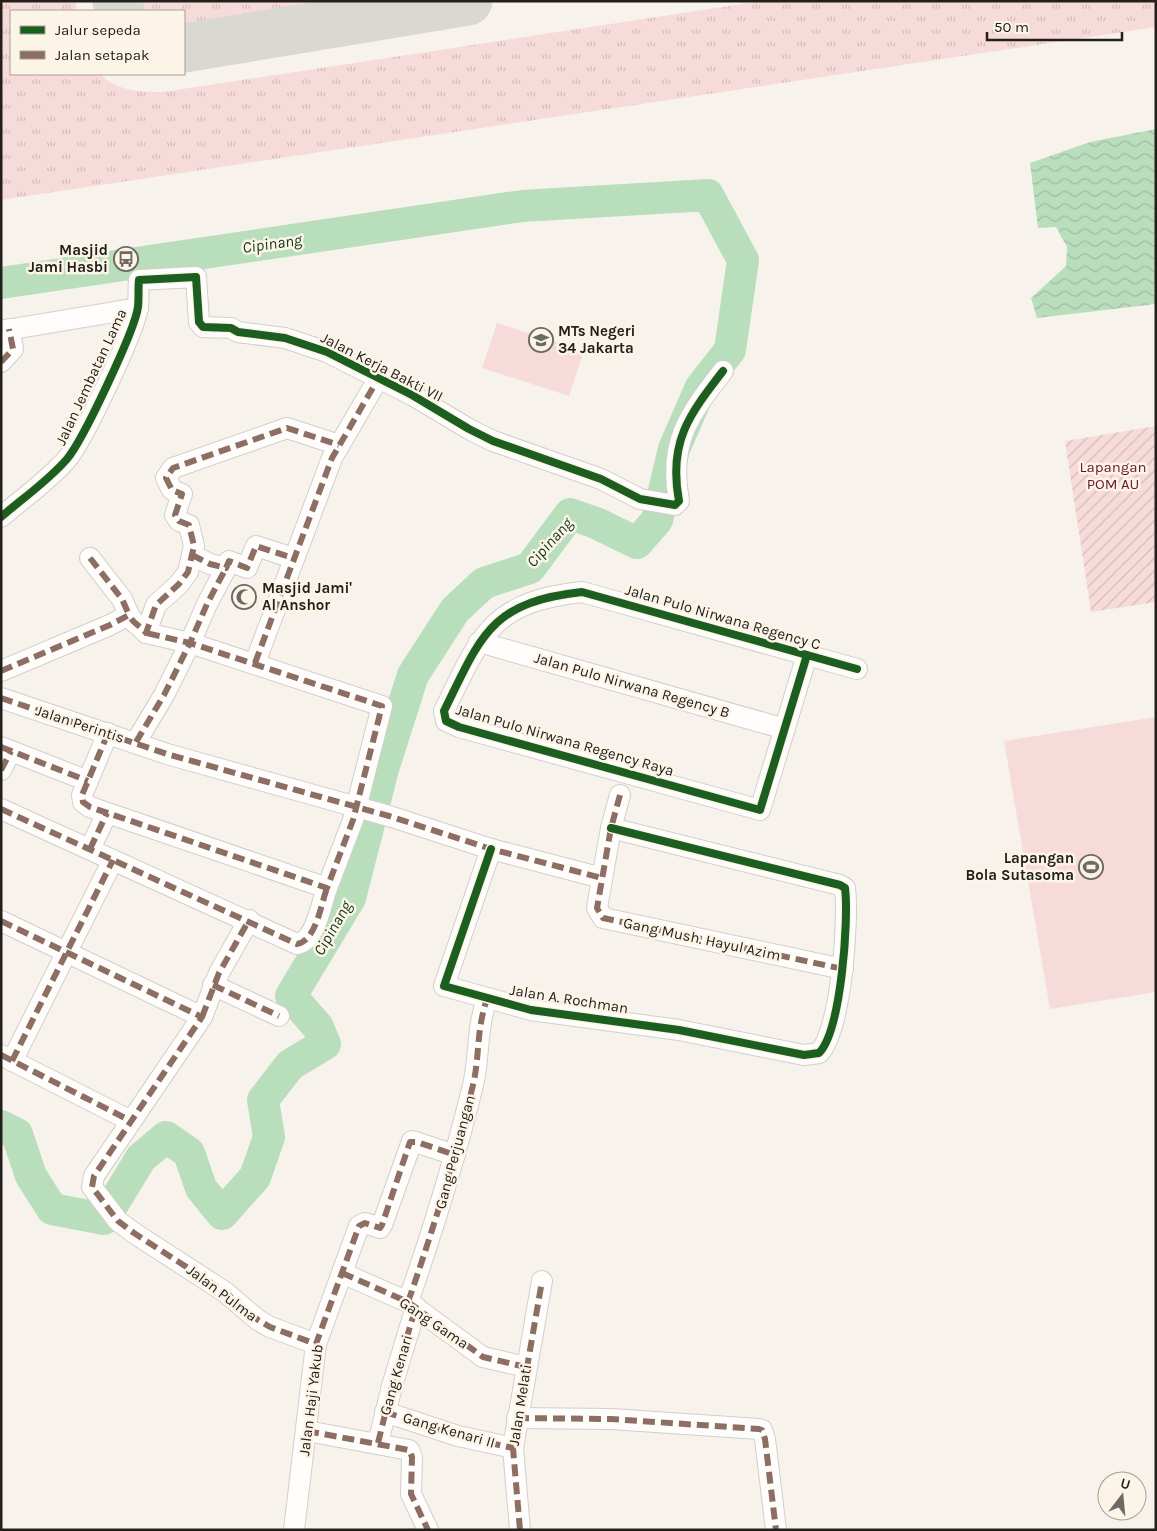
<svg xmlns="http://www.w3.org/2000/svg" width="1157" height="1531" font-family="Karla,sans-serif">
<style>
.grass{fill:url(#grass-tufts)}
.garden{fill:url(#garden-furrows)}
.pitch{fill:#f7dbda}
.water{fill:url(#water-waves)}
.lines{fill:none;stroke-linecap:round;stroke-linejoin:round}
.river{stroke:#b9debc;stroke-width:32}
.taxiway{stroke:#dad8d3;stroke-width:49}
.street-casing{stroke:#d2cfc9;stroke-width:22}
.street{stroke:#fefdfc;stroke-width:20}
.quiet{stroke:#8d6e63;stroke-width:6;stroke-dasharray:12 6;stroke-linecap:butt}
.cycleway-casing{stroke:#fcf4e7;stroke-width:11}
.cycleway{stroke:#1b5e20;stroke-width:8}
.labels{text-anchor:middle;stroke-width:5;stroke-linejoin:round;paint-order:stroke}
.poi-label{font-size:15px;font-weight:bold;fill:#23201c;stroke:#fcf4e7;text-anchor:end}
.street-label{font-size:15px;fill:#23201c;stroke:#fcf4e7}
.park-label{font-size:15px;fill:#691728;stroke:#fcf4e7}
.water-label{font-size:16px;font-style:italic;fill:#0e371a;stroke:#fcf4e7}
</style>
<defs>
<pattern id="grass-tufts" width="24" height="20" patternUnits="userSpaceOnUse" patternTransform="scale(1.25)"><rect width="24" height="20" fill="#f7dbda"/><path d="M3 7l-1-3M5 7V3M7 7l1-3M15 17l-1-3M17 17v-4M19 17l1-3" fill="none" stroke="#d3bcba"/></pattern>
<pattern id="garden-furrows" width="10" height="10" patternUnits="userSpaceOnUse" patternTransform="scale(1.25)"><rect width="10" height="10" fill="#f7dbda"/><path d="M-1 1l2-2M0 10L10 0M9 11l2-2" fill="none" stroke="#d3bcba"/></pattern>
<pattern id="water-waves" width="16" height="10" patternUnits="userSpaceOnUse" patternTransform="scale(1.25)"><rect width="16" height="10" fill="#b9debc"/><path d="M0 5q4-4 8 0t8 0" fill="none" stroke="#9fbea1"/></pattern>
</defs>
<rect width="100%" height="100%" fill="#f7f3ec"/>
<g class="grass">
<path d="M1,1H75L77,11H11V74H100C118,91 139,92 163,92L762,1H1156V27L1,200Z"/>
<path d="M117,1H468L187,48H184V11H120Z"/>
</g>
<path class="garden" d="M1156,426V602L1091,612L1065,441Z"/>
<g class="pitch">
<path d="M497,323L584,351L569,396L482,368Z"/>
<path d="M1156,717V992L1050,1009L1004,741Z"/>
</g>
<path class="water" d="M1156,129V304L1037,318L1031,298L1066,266L1067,247L1056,227L1038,228L1030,163L1090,142Z"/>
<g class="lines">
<path class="river" d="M1,283L522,206L708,195L743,260L730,350L701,387L674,449L657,520L637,543L596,523L570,514L530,568L484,583L455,610L413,675L383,769L350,898L291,996L318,1027L325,1044L290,1065L263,1100L269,1137L255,1177L222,1214L201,1188L189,1153L166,1137L141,1158L104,1219L52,1209L31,1176L17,1134L1,1126"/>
<g class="taxiway">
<path d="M117,1L120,11"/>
<path d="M184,48L468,1"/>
</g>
<defs>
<g id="street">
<path d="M1,331L138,308"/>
<path d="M1,362L13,349L9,329"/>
<path d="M1,517C23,498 48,481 67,459C83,440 135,330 138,307C139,298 138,289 139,280L196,277L199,322L203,327L231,328L238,332L285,338L327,352L412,395L469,429L493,441L601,479L640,499L675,505L679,501C668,442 689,415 723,371"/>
<path d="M192,555L210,564L226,568L229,561L247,568L256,546L293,558"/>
<path d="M90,558L122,599L129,615"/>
<path d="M479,642L785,729"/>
<path d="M807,655L760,810L459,727L446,721L444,711C481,636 490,602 582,592L857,669"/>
<path d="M255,663L332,458L378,379"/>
<path d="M1,671L110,625L129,615C133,624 140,625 146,633L156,605L179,584L188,572L194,546L189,525L179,521L175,515L182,494L172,490L166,478L173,468L287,428L339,445"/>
<path d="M1,698L167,754L389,816L491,849L602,878"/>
<path d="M108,733L82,795L83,802L90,807L327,888L353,820L382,706L190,643L207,604L226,568"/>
<path d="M136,742L164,695L190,643L146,633"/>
<path d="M1,747L88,781"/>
<path d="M1,770L11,751"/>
<path d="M620,795L611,828L597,908L603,918L843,969"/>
<path d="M1,809L297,944C316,941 321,904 327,888"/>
<path d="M90,849L107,813"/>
<path d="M491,849L444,986L531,1010L679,1030L804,1055L819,1053C841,1031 849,920 845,888L840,885L611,828"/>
<path d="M1,921L202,1017L94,1176L92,1187L118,1221L134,1233L225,1292L258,1320L270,1327L316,1344"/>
<path d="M213,985L279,1016"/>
<path d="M202,1017L219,973L249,920"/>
<path d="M1,1055L131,1121"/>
<path d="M12,1061L113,860"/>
<path d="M342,1273L408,1302L483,1357L526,1367"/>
<path d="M408,1302C433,1230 455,1159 473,1085C480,1055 476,1031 487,999"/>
<path d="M385,1412L458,1436L513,1448"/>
<path d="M517,1418L611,1419L759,1429L762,1430L765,1439L776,1530"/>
<path d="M307,1431L409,1450L412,1457L411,1494L428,1530"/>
<path d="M378,1443L392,1386L416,1307"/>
<path d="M294,1530L316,1344L359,1226L365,1223L380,1228L382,1225L412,1141L455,1155"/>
<path d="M520,1530L513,1448L542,1281"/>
</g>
</defs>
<use href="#street" class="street-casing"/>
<use href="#street" class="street"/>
<g class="quiet">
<path d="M1,362L13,349L9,329"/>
<path d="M192,555L210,564L226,568L229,561L247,568L256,546L293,558"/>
<path d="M90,558L122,599L129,615"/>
<path d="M255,663L332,458L378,379"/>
<path d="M1,671L110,625L129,615C133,624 140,625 146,633L156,605L179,584L188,572L194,546L189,525L179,521L175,515L182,494L172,490L166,478L173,468L287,428L339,445"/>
<path d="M1,698L167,754L389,816L491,849L602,878"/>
<path d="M108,733L82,795L83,802L90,807L327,888L353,820L382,706L190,643L207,604L226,568"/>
<path d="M136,742L164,695L190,643L146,633"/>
<path d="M1,747L88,781"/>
<path d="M1,770L11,751"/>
<path d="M620,795L611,828L597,908L603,918L843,969"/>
<path d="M1,809L297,944C316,941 321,904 327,888"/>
<path d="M90,849L107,813"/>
<path d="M1,921L202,1017L94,1176L92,1187L118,1221L134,1233L225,1292L258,1320L270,1327L316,1344L359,1226L365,1223L380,1228L382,1225L410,1142H417L455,1155"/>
<path d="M213,985L279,1016"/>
<path d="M202,1017L219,973L249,920"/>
<path d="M1,1055L131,1121"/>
<path d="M12,1061L113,860"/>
<path d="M342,1273L408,1302L483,1357L526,1367"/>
<path d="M408,1302C433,1230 455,1159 473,1085C480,1055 476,1031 487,999"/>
<path d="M385,1412L458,1436L513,1448"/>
<path d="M517,1418L611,1419L759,1429L762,1430L765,1439L776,1530"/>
<path d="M307,1431L409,1450L412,1457L411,1494L428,1530"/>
<path d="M378,1443L392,1386L416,1307"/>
<path d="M520,1530L513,1448L542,1281"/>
</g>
<defs>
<g id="cycleway">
<path d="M1,517C23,498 48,481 67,459C83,440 135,330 138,307C139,298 138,289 139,280L196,277L199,322L203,327L231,328L238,332L285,338L327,352L412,395L469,429L493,441L601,479L640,499L675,505L679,501C668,442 689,415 723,371"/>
<path d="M807,655L760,810L459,727L446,721L444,711C481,636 490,602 582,592L857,669"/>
<path d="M491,849L444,986L531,1010L679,1030L804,1055L819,1053C841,1031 849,920 845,888L840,885L611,828"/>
</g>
</defs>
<use href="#cycleway" class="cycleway-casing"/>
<use href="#cycleway" class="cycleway"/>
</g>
<defs>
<symbol id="bus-ring" viewBox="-11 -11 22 22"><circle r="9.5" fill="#fcf4e7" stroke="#6d6a65" stroke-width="1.5"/><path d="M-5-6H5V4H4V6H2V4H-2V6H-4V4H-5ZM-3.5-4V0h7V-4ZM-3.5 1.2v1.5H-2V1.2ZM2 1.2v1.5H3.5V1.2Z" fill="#6d6a65"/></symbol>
<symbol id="school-ring" viewBox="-11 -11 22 22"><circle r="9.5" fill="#fcf4e7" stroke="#6d6a65" stroke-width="1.5"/><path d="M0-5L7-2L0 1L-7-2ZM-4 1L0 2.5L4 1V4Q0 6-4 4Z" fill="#6d6a65"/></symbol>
<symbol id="mosque-ring" viewBox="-11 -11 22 22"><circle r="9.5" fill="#fcf4e7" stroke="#6d6a65" stroke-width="1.5"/><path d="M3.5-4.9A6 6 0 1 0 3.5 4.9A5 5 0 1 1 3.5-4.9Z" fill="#6d6a65"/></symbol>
<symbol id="stadium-ring" viewBox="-11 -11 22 22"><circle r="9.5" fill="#fcf4e7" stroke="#6d6a65" stroke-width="1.5"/><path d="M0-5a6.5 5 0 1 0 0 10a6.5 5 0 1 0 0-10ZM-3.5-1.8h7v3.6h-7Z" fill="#6d6a65"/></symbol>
</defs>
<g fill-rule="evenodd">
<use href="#bus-ring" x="112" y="245" width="28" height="28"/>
<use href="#school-ring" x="527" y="326" width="28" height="28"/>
<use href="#mosque-ring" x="230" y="583" width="28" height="28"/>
<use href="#stadium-ring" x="1077" y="853" width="28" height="28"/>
</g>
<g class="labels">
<g class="poi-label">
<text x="108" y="255">Masjid<tspan x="108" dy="17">Jami Hasbi</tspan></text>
<text x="558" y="336" text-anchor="start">MTs Negeri<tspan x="558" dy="17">34 Jakarta</tspan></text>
<text x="262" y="593" text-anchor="start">Masjid Jami'<tspan x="262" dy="17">Al Anshor</tspan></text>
<text x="1074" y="863">Lapangan<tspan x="1074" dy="17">Bola Sutasoma</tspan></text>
</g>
<g class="street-label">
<text transform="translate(382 367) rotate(27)" y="5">Jalan Kerja Bakti VII</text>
<text transform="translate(91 377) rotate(-65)" y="5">Jalan Jembatan Lama</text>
<text transform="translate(723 617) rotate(16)" y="5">Jalan Pulo Nirwana Regency C</text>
<text transform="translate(632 685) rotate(16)" y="5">Jalan Pulo Nirwana Regency B</text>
<text transform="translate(80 724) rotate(18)" y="5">Jalan Perintis</text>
<text transform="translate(565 740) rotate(16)" y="5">Jalan Pulo Nirwana Regency Raya</text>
<text transform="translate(702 939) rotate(12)" y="5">Gang Mush. Hayul Azim</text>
<text transform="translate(569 999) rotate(9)" y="5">Jalan A. Rochman</text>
<text transform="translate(455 1152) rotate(-75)" y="5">Gang Perjuangan</text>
<text transform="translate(222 1293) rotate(37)" y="5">Jalan Pulma</text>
<text transform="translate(434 1323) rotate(34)" y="5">Gang Gama</text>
<text transform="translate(396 1375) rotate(-74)" y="5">Gang Kenari</text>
<text transform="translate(311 1400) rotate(-83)" y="5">Jalan Haji Yakub</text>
<text transform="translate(520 1405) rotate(-81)" y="5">Jalan Melati</text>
<text transform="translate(449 1430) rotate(16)" y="5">Gang Kenari II</text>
</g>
<g class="park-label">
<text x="1113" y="472">Lapangan<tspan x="1113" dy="17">POM AU</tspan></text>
</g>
<g class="water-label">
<text transform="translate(272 243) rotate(-8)" y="6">Cipinang</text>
<text transform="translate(549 542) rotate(-48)" y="6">Cipinang</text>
<text transform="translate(332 928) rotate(-60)" y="6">Cipinang</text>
</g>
</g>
<rect width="1157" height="1531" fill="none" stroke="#23201c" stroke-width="5"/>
<rect x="10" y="10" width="175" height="65" fill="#fcf4e7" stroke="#a59f96"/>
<rect x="20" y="26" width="25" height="8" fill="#1b5e20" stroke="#a59f96"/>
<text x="55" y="35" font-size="15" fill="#23201c">Jalur sepeda</text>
<rect x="20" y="51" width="25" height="8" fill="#8d6e63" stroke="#a59f96"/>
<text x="55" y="60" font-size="15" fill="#23201c">Jalan setapak</text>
<g transform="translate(1122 1496) rotate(16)"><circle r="24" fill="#fcf4e7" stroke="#a59f96"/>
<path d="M0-4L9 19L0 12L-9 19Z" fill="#6d6a65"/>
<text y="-8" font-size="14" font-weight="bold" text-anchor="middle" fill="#23201c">U</text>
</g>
<path d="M987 32v8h135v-8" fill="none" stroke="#23201c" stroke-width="2.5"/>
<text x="994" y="32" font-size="15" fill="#23201c" stroke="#fcf4e7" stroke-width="4" paint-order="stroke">50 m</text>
</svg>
